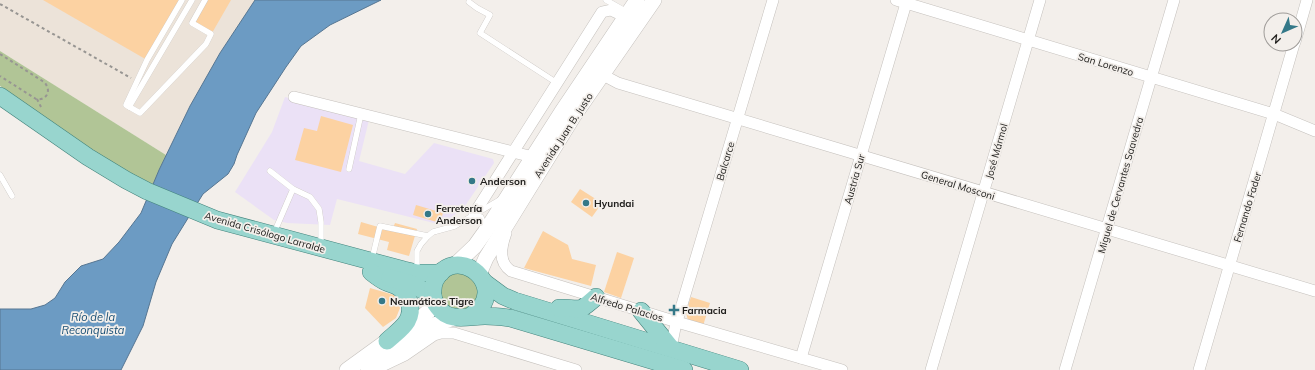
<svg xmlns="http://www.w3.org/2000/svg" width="1315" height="370" font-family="Mulish,sans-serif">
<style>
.commercial{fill:#ebe1f6}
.built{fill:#ece3d9}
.green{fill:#b1c596}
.water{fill:#6c9bc3;stroke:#567692}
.building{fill:#fcd2a2}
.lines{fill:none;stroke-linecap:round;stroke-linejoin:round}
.lane-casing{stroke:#c5c1bd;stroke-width:6}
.street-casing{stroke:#c5c1bd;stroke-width:12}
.secondary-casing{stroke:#c5c1bd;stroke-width:16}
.primary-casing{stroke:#42837c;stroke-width:18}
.path{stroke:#979592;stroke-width:2;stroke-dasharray:3 3;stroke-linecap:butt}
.lane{stroke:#fff;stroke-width:5.5}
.street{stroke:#fff;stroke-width:11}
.secondary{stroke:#fff;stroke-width:15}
.primary{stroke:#98d5ce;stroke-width:17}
.poi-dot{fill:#347888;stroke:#f3efeb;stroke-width:1.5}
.labels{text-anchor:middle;stroke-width:3.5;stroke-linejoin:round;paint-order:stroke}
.street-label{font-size:10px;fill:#21201e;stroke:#f3efeb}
.poi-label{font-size:10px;font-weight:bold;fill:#21201e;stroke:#f3efeb;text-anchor:start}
.water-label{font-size:11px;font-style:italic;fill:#154c73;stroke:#f3efeb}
</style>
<rect width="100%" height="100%" fill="#f3efeb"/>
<path class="commercial" d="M285,97L369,120L359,161L405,174L434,143L493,159L494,163L465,206L442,225L337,199L330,225L287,223L274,220L235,192L272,132Z"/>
<path class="built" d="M0,0H255L220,53L190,106L166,155L0,51Z"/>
<g class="green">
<path d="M0,51L166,155L152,188L122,172L0,86Z"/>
<path d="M463,270L482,290L467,313L441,305C438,278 437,279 463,270Z"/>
</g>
<path class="water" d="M255,0H381L330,25L301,46L286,67L256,113L237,155L234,164L228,174L203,194L172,244L156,282L143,326L121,370H0V309H31L45,305L55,298L65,282L81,266L103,259L119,242L141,213L159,170L190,106L220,53Z"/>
<g class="building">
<path d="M43,0H181L147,60Z"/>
<path d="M206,0H231L212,33L193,23Z"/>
<path d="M321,116L353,125L341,172L295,160L304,128L317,131Z"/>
<path d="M580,189L602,203L592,217L571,202Z"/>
<path d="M416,205L443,213L440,223L413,215Z"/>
<path d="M361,222L392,231L395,223L417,229L409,256L387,250L389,242L358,234Z"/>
<path d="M543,231L568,245L572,259L596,265L591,286L524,268Z"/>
<path d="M617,252L634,258L621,298L604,292Z"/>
<path d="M370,288L394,295L400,308L396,318L383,327L365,308Z"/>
<path d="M691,297L710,303L703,326L688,321L686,312Z"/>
</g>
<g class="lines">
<defs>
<g id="lane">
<path d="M182,0L147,60L126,105L140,113L206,44L211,34L192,23L205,0"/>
<path d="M606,0L627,12"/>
<path d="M469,2L477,8L490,15L480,33L557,83"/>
<path d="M129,107L192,0"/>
<path d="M349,169L361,114"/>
<path d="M270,171L293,189L310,197L319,209L321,222V247"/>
<path d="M0,175L12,196"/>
<path d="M474,214L481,217L485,226"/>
<path d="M274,233L293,189"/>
<path d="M372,259L380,226L428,236"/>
<path d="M417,272V251L421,244L428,236L433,232L455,226L501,199"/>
</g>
<g id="street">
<path d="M896,0L1274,114L1315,131"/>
<path d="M1295,42L1307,0"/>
<path d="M603,75L618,83L1315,291"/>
<path d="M294,97L533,157"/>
<path d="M474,214L602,12L611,10L626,17"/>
<path d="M506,233C501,247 498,262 511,271L677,322L842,370"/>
<path d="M671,348L675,328L773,0"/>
<path d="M801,358L907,0"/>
<path d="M380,367L405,355L434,335L441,333H454L576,370"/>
<path d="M931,370L1040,0"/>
<path d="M1065,370L1174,0"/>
<path d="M1199,370L1294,44"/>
</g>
<g id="secondary">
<path d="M455,265L475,246L485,232L561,113L637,0"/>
<path d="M479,274L486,258L573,117L654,0"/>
<path d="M347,370L387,341L411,326L436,305"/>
<path d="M368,370L428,327L454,318"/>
</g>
<g id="primary">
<path d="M0,96L88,157L126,180L147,191L217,220L404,270L417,273H441"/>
<path d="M371,272C376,276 381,280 386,282C390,284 394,284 398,287C403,290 407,296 409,301C415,321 400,329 387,341"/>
<path d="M390,278L412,284L433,296"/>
<path d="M484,282L503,296L515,301L740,370"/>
<path d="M559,308C582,307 576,315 596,297"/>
<path d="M641,311L671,348"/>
<path d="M469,317C473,314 478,311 481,307C499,283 465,252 442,271C437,276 433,283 433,290C432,296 434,302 438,307C449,323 468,316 485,316C494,316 502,317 510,318L684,370"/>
</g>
</defs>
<use href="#lane" class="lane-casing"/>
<use href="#street" class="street-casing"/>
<use href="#secondary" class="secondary-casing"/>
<use href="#primary" class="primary-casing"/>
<g class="path">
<path d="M0,4L131,78"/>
<path d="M0,54L44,82C52,90 47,101 36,99L0,76"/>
<path d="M37,99L42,109"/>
</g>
<use href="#lane" class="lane"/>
<use href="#street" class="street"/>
<use href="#secondary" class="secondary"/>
<use href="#primary" class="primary"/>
</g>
<g class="poi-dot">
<circle cx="472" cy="181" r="4"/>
<circle cx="586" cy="203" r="4"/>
<circle cx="428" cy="214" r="4"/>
<circle cx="382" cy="301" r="4"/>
<path d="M672 304h4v4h4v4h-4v4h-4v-4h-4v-4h4z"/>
</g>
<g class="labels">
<g class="street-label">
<text transform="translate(1106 64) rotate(17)" y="4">San Lorenzo</text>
<text transform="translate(563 135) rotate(-57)" y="4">Avenida Juan B. Justo</text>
<text transform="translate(996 151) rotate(-74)" y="4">José Mármol</text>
<text transform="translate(725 161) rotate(-73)" y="4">Balcarce</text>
<text transform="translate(854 179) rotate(-74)" y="4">Austria Sur</text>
<text transform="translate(958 185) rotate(17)" y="4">General Mosconi</text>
<text transform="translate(1120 185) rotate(-74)" y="4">Miguel de Cervantes Saavedra</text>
<text transform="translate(1247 207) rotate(-73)" y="4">Fernando Fader</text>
<text transform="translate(265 232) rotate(16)" y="4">Avenida Crisólogo Larralde</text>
<text transform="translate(627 307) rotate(17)" y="4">Alfredo Palacios</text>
</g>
<g class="poi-label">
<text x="480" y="185">Anderson</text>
<text x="594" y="207">Hyundai</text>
<text x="436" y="212">Ferretería<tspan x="436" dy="12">Anderson</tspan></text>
<text x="390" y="305">Neumáticos Tigre</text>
<text x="682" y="314">Farmacia</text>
</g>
<g class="water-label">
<text x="93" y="321">Río de la<tspan x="93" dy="13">Reconquista</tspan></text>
</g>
</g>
<g transform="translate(1283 32) rotate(225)"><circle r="19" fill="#f3efeb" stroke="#9f9c99"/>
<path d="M0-3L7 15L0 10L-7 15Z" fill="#347888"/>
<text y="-6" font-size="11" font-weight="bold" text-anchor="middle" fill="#21201e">N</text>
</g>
</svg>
